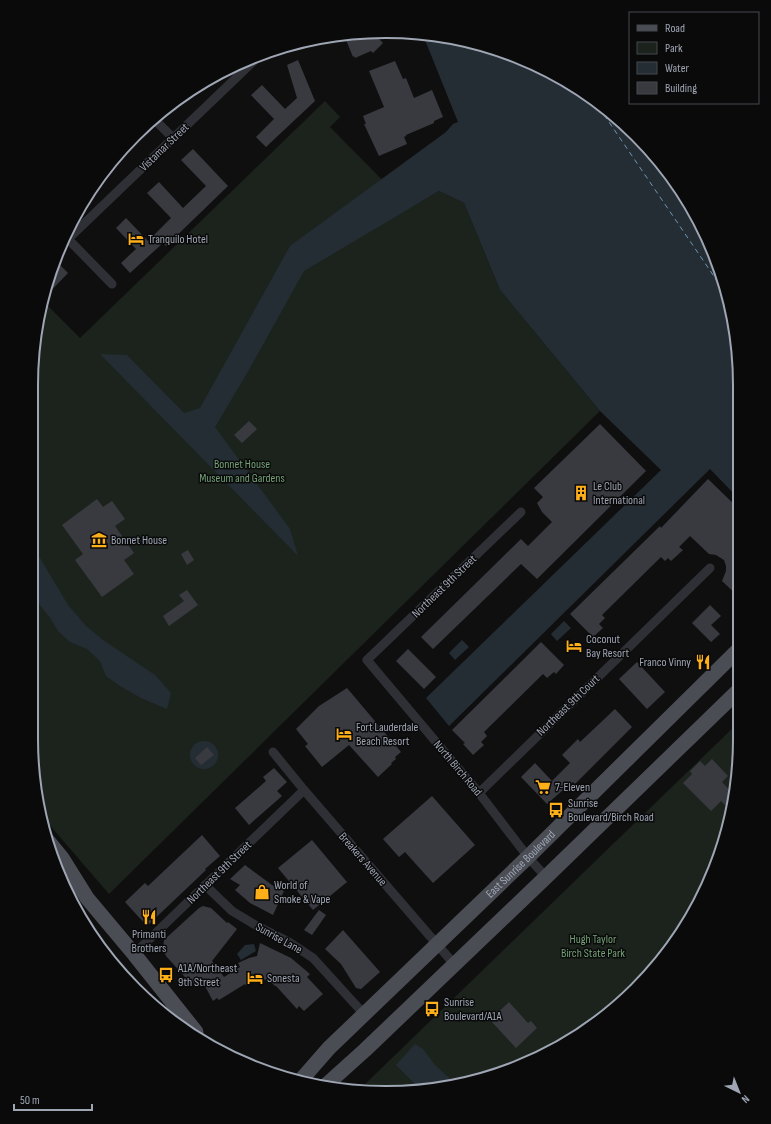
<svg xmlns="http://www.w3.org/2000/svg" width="771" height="1124" font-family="'Sofia Sans Condensed',sans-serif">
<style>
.green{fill:#1b231c}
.water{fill:#242d34}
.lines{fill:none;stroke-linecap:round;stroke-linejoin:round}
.ferry{stroke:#7094b2;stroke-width:1;stroke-dasharray:5 4;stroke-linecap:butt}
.building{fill:#393a40}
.street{stroke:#2f3035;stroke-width:9}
.primary{stroke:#4b4d55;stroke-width:15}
.labels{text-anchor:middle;stroke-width:3;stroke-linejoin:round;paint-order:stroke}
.street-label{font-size:12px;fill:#9ea5b3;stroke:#0a0a0b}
.poi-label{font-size:12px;fill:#9ea5b3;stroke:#0a0a0b;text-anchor:start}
.park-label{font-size:12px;fill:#73a075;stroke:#0a0a0b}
.rim{fill:none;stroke:#9ea5b3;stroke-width:2}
</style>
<rect width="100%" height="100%" fill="#0f0f10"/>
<g class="green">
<path d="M325,101L340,117L330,127L410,208L439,191L464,203L500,290L600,411L109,894L41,815L31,739V386L38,317L48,306L80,338Z"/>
<path d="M740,721V739L733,808L713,874L680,936L636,989L542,1056L454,1086L360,1089Z"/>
</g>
<g class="water">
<path d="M423,35L455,38L521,58L583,91L636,135L703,228L733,317L740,386V500L710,469L449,726L426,698L661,470L600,411L500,290L464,203L439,191L304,271L246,375L215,427L290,529L298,556L100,354L127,355L184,413L200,408L290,246L446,132L453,124L458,122Z"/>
<path d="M31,543L68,605L86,626L103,640L155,675L171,693L167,709L141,698L120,686L106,676L100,661L87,649L70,642L58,631L51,619L31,594Z"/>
<path d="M564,621L571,628L557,641L551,634Z"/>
<path d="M462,640L469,647L455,660L449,653Z"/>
<circle cx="204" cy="755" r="14"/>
<path d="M254,944L256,951L241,960L237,954L245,945Z"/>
<path d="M415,1044L423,1049L435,1065L457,1085L418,1087L396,1065Z"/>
</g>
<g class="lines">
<path class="ferry" d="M594,100L726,294"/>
</g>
<g class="building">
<path d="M376,32L379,39L383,43L373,53L371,51L355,58L354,56L353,57L344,35Z"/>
<path d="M298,60L315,101L266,147L256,137L274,119L251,95L262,85L285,109L297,98L287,65Z"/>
<path d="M395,61L403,79L406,78L414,98L432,90L443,117L434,121V123L406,135V136L404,137L407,144L379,156L364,124H366L363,116L384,107L369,71Z"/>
<path d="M193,149L228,186L166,246L163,243L130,273L121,263L136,249L116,228L126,218L148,241L171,218L147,193L159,182L183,208L206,186L181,160Z"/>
<path d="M58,263L68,273L46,296L51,281Z"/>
<path d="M249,421L257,429L242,443L234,435Z"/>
<path d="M600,424L646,471L537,579L521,564L433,649L421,637L521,539L528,546L552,522L542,512L537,503L543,497L534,488Z"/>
<path d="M708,479L740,510V598L722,581L726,571V566L724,560L716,555L709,554L690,536L679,547L683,550L671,561L668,558L665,561L661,557L602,615L605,618L599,624L603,628L593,637L570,614L660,526L661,528Z"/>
<path d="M97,499L103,507L112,501L125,519L115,526L134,553L124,560L134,574L102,597L75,560L83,554L62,525Z"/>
<path d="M188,550L194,560L187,565L181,554Z"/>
<path d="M187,590L198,605L169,626L163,616L184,601L179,595Z"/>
<path d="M710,605L721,616L711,625L720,634L711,642L692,623Z"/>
<path d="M541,642L564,665L556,674L554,672L547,678L543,674L484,732L487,736L481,742L484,745L473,755L463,744L465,743L452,730Z"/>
<path d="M408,649L436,677L424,689L396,661Z"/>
<path d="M637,662L665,692L647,709L619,679Z"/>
<path d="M347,688L401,752L395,757L396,759L391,763L392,764L378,777L349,745L322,767L305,746L308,744L296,729L319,706Z"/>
<path d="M615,709L632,727L575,784L573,782L564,791L563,790L547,804L521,777L535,763L552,781L570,763L562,755L578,739L580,742Z"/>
<path d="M207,747L214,755L201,765L195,758Z"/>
<path d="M712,759L728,776L722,782L734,795V798L726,806L721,801L711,811L683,783L692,774L690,771L700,761L705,766Z"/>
<path d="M274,768L287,782L277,791L282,796L249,825L235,808L266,781L263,777Z"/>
<path d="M432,796L475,845L433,883L405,852L399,857L383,839Z"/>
<path d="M202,835L220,856L205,869L206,870L147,926L125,902L145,883L148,886Z"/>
<path d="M312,840L347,882L313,910L278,868Z"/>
<path d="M245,865L272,885L284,891L273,915L250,903L235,890L240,885L230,879Z"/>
<path d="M203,906L211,908L227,923L228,922L237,929L212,961L224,977L240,967L238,963L249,958L257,956L260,943L291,958L310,974L307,977L323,994L304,1011L299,1006L297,1009L276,986H275L270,981L262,979L254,981L246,986L245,984L219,1000L217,998L213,1001L200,977L193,986L166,956L163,949L164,940L199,908Z"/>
<path d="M319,910L326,915L312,935L304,930Z"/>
<path d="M343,930L380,972L361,989L356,988L341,964L325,949Z"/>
<path d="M509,1002L528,1023L531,1021L537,1028L516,1048L490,1020Z"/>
</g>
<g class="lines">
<g class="street">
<path d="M154,119L173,138"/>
<path d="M67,238L112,284"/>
<path d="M68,239L260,55"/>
<path d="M521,512L367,660L479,793L528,857L546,877"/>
<path d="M273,752L304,790L454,964"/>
<path d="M479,793L710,568"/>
<path d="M205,885L232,911L257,926L289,942L313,958L364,1014"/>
<path d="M134,954L304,790"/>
</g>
<g class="primary">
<path d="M48,841L62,858L87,898L134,954L196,1032"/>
<path id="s1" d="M301,1080L329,1048L528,857L740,648"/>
<path d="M325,1086L365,1050L546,877L740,689"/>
</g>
</g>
<defs>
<symbol id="hotel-bare" viewBox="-9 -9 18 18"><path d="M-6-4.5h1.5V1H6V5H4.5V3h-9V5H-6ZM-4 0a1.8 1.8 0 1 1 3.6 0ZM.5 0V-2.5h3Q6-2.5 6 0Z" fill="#ffaf18" stroke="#0a0a0b" stroke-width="2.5" paint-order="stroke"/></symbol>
<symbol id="building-bare" viewBox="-9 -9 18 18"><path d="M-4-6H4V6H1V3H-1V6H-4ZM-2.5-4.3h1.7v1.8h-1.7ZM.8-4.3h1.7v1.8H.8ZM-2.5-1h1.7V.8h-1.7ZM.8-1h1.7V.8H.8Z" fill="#ffaf18" stroke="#0a0a0b" stroke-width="2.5" paint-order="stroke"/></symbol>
<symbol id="museum-bare" viewBox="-9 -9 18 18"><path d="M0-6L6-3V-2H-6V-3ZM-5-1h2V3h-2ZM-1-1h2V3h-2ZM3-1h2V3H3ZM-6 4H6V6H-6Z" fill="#ffaf18" stroke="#0a0a0b" stroke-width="2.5" paint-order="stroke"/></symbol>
<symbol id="restaurant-bare" viewBox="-9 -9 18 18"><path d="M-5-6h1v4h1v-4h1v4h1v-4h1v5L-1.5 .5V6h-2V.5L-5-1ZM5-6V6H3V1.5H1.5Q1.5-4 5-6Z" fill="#ffaf18" stroke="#0a0a0b" stroke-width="2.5" paint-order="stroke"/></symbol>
<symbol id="supermarket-bare" viewBox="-9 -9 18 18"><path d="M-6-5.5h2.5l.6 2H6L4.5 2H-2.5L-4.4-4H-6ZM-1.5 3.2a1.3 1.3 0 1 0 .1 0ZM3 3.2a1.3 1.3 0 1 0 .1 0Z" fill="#ffaf18" stroke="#0a0a0b" stroke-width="2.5" paint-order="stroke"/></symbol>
<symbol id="bus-bare" viewBox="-9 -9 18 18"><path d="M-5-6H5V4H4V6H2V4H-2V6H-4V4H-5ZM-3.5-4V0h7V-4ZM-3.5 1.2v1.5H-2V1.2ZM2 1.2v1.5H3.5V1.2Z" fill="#ffaf18" stroke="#0a0a0b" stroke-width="2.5" paint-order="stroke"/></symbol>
<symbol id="shop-bare" viewBox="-9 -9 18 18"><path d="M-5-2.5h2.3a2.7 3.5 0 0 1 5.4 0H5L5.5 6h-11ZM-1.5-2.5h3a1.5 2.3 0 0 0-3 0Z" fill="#ffaf18" stroke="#0a0a0b" stroke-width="2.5" paint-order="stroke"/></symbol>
</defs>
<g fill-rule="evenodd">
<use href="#hotel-bare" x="125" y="228" width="22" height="22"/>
<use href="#building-bare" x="570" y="482" width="22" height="22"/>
<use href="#museum-bare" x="88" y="529" width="22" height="22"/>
<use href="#hotel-bare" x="563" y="635" width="22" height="22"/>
<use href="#restaurant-bare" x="692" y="651" width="22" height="22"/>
<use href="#hotel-bare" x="333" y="723" width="22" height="22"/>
<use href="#supermarket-bare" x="532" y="776" width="22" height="22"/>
<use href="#bus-bare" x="545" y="799" width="22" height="22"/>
<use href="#shop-bare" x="251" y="881" width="22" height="22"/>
<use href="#restaurant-bare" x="138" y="906" width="22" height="22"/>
<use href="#bus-bare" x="155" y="964" width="22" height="22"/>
<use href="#hotel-bare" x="244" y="967" width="22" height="22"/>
<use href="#bus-bare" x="421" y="998" width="22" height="22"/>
</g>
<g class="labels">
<g class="street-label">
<text transform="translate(164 147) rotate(-44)" y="4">Vistamar Street</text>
<text transform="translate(444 586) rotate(-44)" y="4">Northeast 9th Street</text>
<text transform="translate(568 705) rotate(-44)" y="4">Northeast 9th Court</text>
<text transform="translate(458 768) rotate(50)" y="4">North Birch Road</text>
<text transform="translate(363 859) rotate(49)" y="4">Breakers Avenue</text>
<text dy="4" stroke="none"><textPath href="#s1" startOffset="308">East Sunrise Boulevard</textPath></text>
<text transform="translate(219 872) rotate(-44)" y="4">Northeast 9th Street</text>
<text transform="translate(279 938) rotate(29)" y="4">Sunrise Lane</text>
</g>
<g class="poi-label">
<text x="148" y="243">Tranquilo Hotel</text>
<text x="593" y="490">Le Club<tspan x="593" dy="14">International</tspan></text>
<text x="111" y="544">Bonnet House</text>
<text x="586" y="643">Coconut<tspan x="586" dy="14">Bay Resort</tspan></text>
<text x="691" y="666" text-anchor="end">Franco Vinny</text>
<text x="356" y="731">Fort Lauderdale<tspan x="356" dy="14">Beach Resort</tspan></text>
<text x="555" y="791">7-Eleven</text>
<text x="568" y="807">Sunrise<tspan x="568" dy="14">Boulevard/Birch Road</tspan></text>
<text x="274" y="889">World of<tspan x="274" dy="14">Smoke &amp; Vape</tspan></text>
<text x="149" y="938" text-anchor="middle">Primanti<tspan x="149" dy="14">Brothers</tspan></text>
<text x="178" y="972">A1A/Northeast<tspan x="178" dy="14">9th Street</tspan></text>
<text x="267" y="982">Sonesta</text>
<text x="444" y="1006">Sunrise<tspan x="444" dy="14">Boulevard/A1A</tspan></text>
</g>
<g class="park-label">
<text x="242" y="468">Bonnet House<tspan x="242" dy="14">Museum and Gardens</tspan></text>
<text x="593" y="943">Hugh Taylor<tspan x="593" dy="14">Birch State Park</tspan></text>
</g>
</g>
<path d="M0 0H771V1124H0ZM385 38H386A347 347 0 0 1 733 385V739A347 347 0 0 1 386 1086H385A347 347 0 0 1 38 739V385A347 347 0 0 1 385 38Z" fill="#0a0a0b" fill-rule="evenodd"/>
<path class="rim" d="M385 38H386A347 347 0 0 1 733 385V739A347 347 0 0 1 386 1086H385A347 347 0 0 1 38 739V385A347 347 0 0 1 385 38Z"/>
<rect x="629" y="12" width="130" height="92" fill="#0a0a0b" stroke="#45484e"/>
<rect x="637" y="25" width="20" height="6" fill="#4b4d55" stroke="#45484e"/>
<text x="665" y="32" font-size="12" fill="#9ea5b3">Road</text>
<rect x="637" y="42" width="20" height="12" fill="#1b231c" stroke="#45484e"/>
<text x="665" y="52" font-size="12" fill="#9ea5b3">Park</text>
<rect x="637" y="62" width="20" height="12" fill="#242d34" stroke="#45484e"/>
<text x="665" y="72" font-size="12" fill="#9ea5b3">Water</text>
<rect x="637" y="82" width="20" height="12" fill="#393a40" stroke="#45484e"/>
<text x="665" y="92" font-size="12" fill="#9ea5b3">Building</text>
<g transform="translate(739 1092) rotate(137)" stroke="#0a0a0b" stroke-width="3" paint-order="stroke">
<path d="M0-3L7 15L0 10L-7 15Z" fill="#9ea5b3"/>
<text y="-6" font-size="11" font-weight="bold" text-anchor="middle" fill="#9ea5b3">N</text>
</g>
<path d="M14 1104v6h78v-6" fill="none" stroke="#9ea5b3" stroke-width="2"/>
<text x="20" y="1104" font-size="12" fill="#9ea5b3" stroke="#0a0a0b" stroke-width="3" paint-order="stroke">50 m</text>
</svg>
